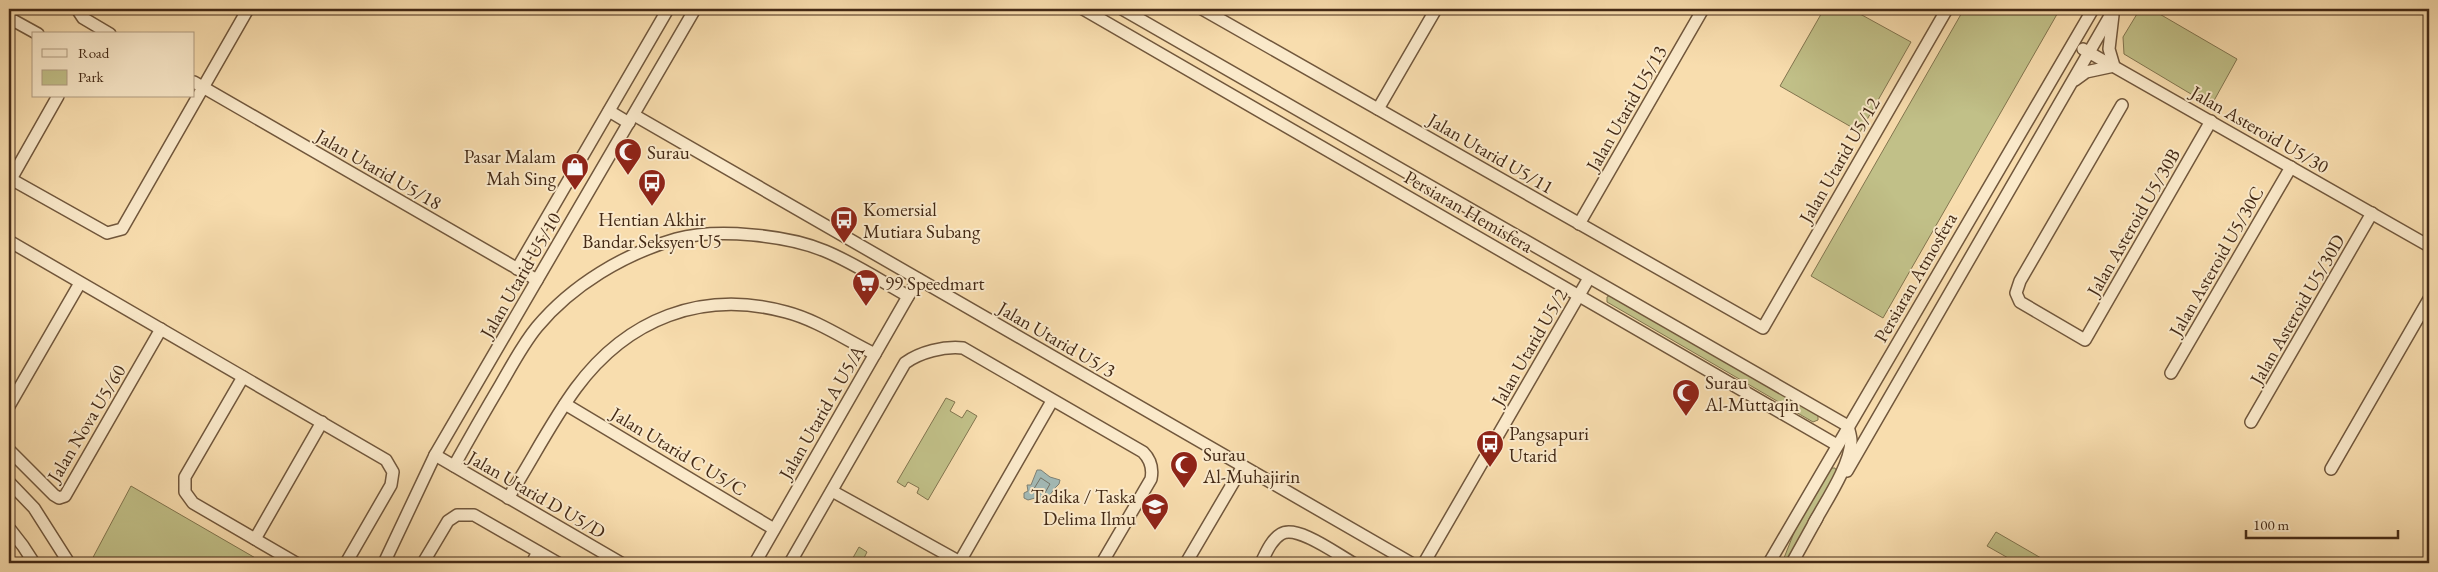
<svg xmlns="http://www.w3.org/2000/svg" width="2438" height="572" font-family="'EB Garamond',serif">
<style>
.green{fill:#c1c088;stroke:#82754f}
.water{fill:#a2b9b5;stroke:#7c8075}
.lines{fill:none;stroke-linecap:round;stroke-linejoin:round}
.shore{stroke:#737266;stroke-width:1}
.minor-casing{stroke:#71573c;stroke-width:14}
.minor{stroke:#fae9ca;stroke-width:11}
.labels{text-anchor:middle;stroke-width:4;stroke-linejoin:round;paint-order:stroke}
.street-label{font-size:19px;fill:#442a16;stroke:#fae9ca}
.poi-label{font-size:19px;fill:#442a16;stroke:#fae9ca;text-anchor:start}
</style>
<rect width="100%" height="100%" fill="#f8ddae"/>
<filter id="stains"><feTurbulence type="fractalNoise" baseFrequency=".004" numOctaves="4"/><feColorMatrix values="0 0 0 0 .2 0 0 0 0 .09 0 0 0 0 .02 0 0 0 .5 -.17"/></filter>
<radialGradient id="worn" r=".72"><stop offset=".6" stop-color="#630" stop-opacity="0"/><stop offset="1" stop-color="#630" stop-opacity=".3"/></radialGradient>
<g class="green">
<path d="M1824,9H1851L1911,42L1860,132L1780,86Z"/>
<path d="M1964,9H2060L1883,318L1811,276Z"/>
<path d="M2140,9H2151L2237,59L2211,106L2124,54L2123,37Z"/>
<path d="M1611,295L1818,415V420L1813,422L1607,302V297Z"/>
<path d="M946,398L955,402L950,411L962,418L967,410L977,416L928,500L917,493L919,488L908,482L905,487L897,482Z"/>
<path d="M1830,468H1835L1838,473L1787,563H1782L1797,525Z"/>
<path d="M131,486L264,563H90Z"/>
<path d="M1996,532L2041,558L2038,563H2017L1987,546Z"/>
<path d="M859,547L867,552L863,560L869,563H850Z"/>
</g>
<path class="water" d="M1037,470H1041L1050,477L1060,480L1059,484L1054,489L1045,503H1039L1035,498L1028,500L1024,498V493L1028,491L1027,485H1031Z"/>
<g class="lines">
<path class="shore" d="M1041,478L1050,484L1042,498L1033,491Z"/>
<defs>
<g id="minor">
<path d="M77,9L83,18L110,34"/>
<path d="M1083,9L1837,445"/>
<path d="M1122,9L1848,426C1849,431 1851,436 1851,441C1850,466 1826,501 1814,523"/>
<path d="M1202,9L1763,328L1947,9"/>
<path d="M9,18L38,34"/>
<path d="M2083,49L2429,246"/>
<path d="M2075,80L2086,72L2114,66L2109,49L2113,15"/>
<path d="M194,82L537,280"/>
<path d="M2122,105L2020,281L2016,293L2020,302L2085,340L2211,121"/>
<path d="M1378,109L1436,9"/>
<path d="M609,111L629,123"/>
<path d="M634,115L1411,563"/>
<path d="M9,178L107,233L122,229L248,9"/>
<path d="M11,179L58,96"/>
<path d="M1579,224L1703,9"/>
<path d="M9,241L386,460L393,472L391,485L346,563"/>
<path d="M517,269L668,9"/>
<path d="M2171,373L2291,167"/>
<path d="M243,377L185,477V492L193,503L296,563"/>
<path d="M565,404L774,529"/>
<path d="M9,406L80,283"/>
<path d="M2251,422L2372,213"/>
<path d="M9,450L54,495L59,498L65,496L161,329"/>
<path d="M435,455L621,563"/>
<path d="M454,466C469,439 485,411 501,384C512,365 523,344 537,327C572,285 624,254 676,239C717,228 787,235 825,251C854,263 881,281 908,296"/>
<path d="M2331,469L2429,299"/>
<path d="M1847,471L2114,9"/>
<path d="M9,482L34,508L69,563"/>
<path d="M832,491L962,563"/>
<path d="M508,498C531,462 551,422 576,388C627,319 702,289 786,312C817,320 846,340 875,354"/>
<path d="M9,528L23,546L34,563"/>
<path d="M255,539L322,422"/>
<path d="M384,563L435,455L695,9"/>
<path d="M423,563L448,521L457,515H474L558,563"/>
<path d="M532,563L538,552"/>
<path d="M755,563L918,279"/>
<path d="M790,563L905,363C920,352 944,346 963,348L1143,452C1151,460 1153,469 1151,479L1102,563"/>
<path d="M959,563L1052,401"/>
<path d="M1186,563L1243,466"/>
<path d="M1261,563C1266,553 1271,540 1281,534C1297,524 1338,555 1353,563"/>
<path d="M1424,563L1589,278"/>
<path d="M1769,563L2093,9"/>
<path d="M1792,563L1817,518"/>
</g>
</defs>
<use href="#minor" class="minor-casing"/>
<use href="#minor" class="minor"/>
</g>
<defs>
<symbol id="mosque-pin" viewBox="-11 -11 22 30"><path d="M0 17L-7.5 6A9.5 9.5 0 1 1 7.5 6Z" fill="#8f2418" stroke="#fae9ca"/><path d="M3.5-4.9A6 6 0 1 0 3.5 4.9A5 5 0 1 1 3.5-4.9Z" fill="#fff"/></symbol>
<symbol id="shop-pin" viewBox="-11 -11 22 30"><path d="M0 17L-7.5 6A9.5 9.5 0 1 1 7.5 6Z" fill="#8f2418" stroke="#fae9ca"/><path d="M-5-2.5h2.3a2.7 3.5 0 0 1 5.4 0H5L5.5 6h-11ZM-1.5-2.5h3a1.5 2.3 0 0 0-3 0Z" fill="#fff"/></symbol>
<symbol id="bus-pin" viewBox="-11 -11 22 30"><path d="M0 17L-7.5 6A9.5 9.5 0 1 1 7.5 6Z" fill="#8f2418" stroke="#fae9ca"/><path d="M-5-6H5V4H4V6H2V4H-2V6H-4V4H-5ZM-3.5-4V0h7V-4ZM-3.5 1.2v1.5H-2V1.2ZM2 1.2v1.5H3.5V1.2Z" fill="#fff"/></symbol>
<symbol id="supermarket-pin" viewBox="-11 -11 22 30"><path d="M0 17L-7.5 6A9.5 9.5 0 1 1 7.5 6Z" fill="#8f2418" stroke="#fae9ca"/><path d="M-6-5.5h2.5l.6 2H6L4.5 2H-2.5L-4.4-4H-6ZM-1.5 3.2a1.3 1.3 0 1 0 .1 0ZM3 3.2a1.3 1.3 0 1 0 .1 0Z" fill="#fff"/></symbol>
<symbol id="school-pin" viewBox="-11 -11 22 30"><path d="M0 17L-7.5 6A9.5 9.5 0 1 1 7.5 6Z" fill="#8f2418" stroke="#fae9ca"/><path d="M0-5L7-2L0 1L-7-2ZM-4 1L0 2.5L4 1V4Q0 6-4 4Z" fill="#fff"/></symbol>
</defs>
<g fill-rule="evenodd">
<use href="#mosque-pin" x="612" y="136" width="32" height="43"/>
<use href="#shop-pin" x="559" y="151" width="32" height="43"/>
<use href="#bus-pin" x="636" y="167" width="32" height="43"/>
<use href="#bus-pin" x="828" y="204" width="32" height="43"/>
<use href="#supermarket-pin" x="850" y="267" width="32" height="43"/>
<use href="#mosque-pin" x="1670" y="377" width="32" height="43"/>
<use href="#bus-pin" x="1474" y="428" width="32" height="43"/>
<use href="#mosque-pin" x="1168" y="449" width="32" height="43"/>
<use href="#school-pin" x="1139" y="491" width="32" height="43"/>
</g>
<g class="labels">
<g class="street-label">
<text transform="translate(1626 108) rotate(-60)" y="7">Jalan Utarid U5/13</text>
<text transform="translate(2260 129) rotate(30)" y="7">Jalan Asteroid U5/30</text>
<text transform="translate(1491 153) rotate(30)" y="7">Jalan Utarid U5/11</text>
<text transform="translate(1839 160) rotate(-60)" y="7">Jalan Utarid U5/12</text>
<text transform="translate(379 169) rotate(30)" y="7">Jalan Utarid U5/18</text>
<text transform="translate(1469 211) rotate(30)" y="7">Persiaran Hemisfera</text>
<text transform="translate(2133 222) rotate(-60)" y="7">Jalan Asteroid U5/30B</text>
<text transform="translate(2216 261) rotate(-60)" y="7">Jalan Asteroid U5/30C</text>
<text transform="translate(520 275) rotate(-60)" y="7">Jalan Utarid U5/10</text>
<text transform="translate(1915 277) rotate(-60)" y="7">Persiaran Atmosfera</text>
<text transform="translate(2297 309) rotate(-60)" y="7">Jalan Asteroid U5/30D</text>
<text transform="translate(1057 339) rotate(30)" y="7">Jalan Utarid U5/3</text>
<text transform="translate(1529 347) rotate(-60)" y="7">Jalan Utarid U5/2</text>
<text transform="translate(821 412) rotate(-60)" y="7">Jalan Utarid A U5/A</text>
<text transform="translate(86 423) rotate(-59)" y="7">Jalan Nova U5/60</text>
<text transform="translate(679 451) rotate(31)" y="7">Jalan Utarid C U5/C</text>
<text transform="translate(537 494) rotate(30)" y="7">Jalan Utarid D U5/D</text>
</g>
<g class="poi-label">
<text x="647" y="159">Surau</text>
<text x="556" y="163" text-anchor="end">Pasar Malam<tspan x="556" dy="22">Mah Sing</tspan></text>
<text x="863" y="216">Komersial<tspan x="863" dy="22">Mutiara Subang</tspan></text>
<text x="652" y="226" text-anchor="middle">Hentian Akhir<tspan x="652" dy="22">Bandar Seksyen U5</tspan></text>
<text x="885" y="290">99 Speedmart</text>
<text x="1705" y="389">Surau<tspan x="1705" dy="22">Al-Muttaqin</tspan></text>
<text x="1509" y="440">Pangsapuri<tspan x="1509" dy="22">Utarid</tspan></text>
<text x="1203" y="461">Surau<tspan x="1203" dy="22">Al-Muhajirin</tspan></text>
<text x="1136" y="503" text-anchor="end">Tadika / Taska<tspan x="1136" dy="22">Delima Ilmu</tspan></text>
</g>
</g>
<rect width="2438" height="572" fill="none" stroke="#f8ddae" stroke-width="30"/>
<rect x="10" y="10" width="2418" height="552" fill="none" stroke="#442a16" stroke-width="2.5"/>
<rect x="15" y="15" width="2408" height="542" fill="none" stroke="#442a16"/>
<rect x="32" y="32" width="162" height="65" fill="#fae9ca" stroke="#b19d82"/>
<rect x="42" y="49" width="25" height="8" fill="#fae9ca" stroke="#b19d82"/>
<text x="78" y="58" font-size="15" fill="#442a16">Road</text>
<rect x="42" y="70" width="25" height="15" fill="#c1c088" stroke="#b19d82"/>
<text x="78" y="82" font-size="15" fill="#442a16">Park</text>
<path d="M2246 530v8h152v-8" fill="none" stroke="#442a16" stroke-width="2.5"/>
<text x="2253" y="530" font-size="15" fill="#442a16" stroke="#fae9ca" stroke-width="4" paint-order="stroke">100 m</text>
<rect width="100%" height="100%" filter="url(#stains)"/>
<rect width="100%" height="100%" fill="url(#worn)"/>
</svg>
